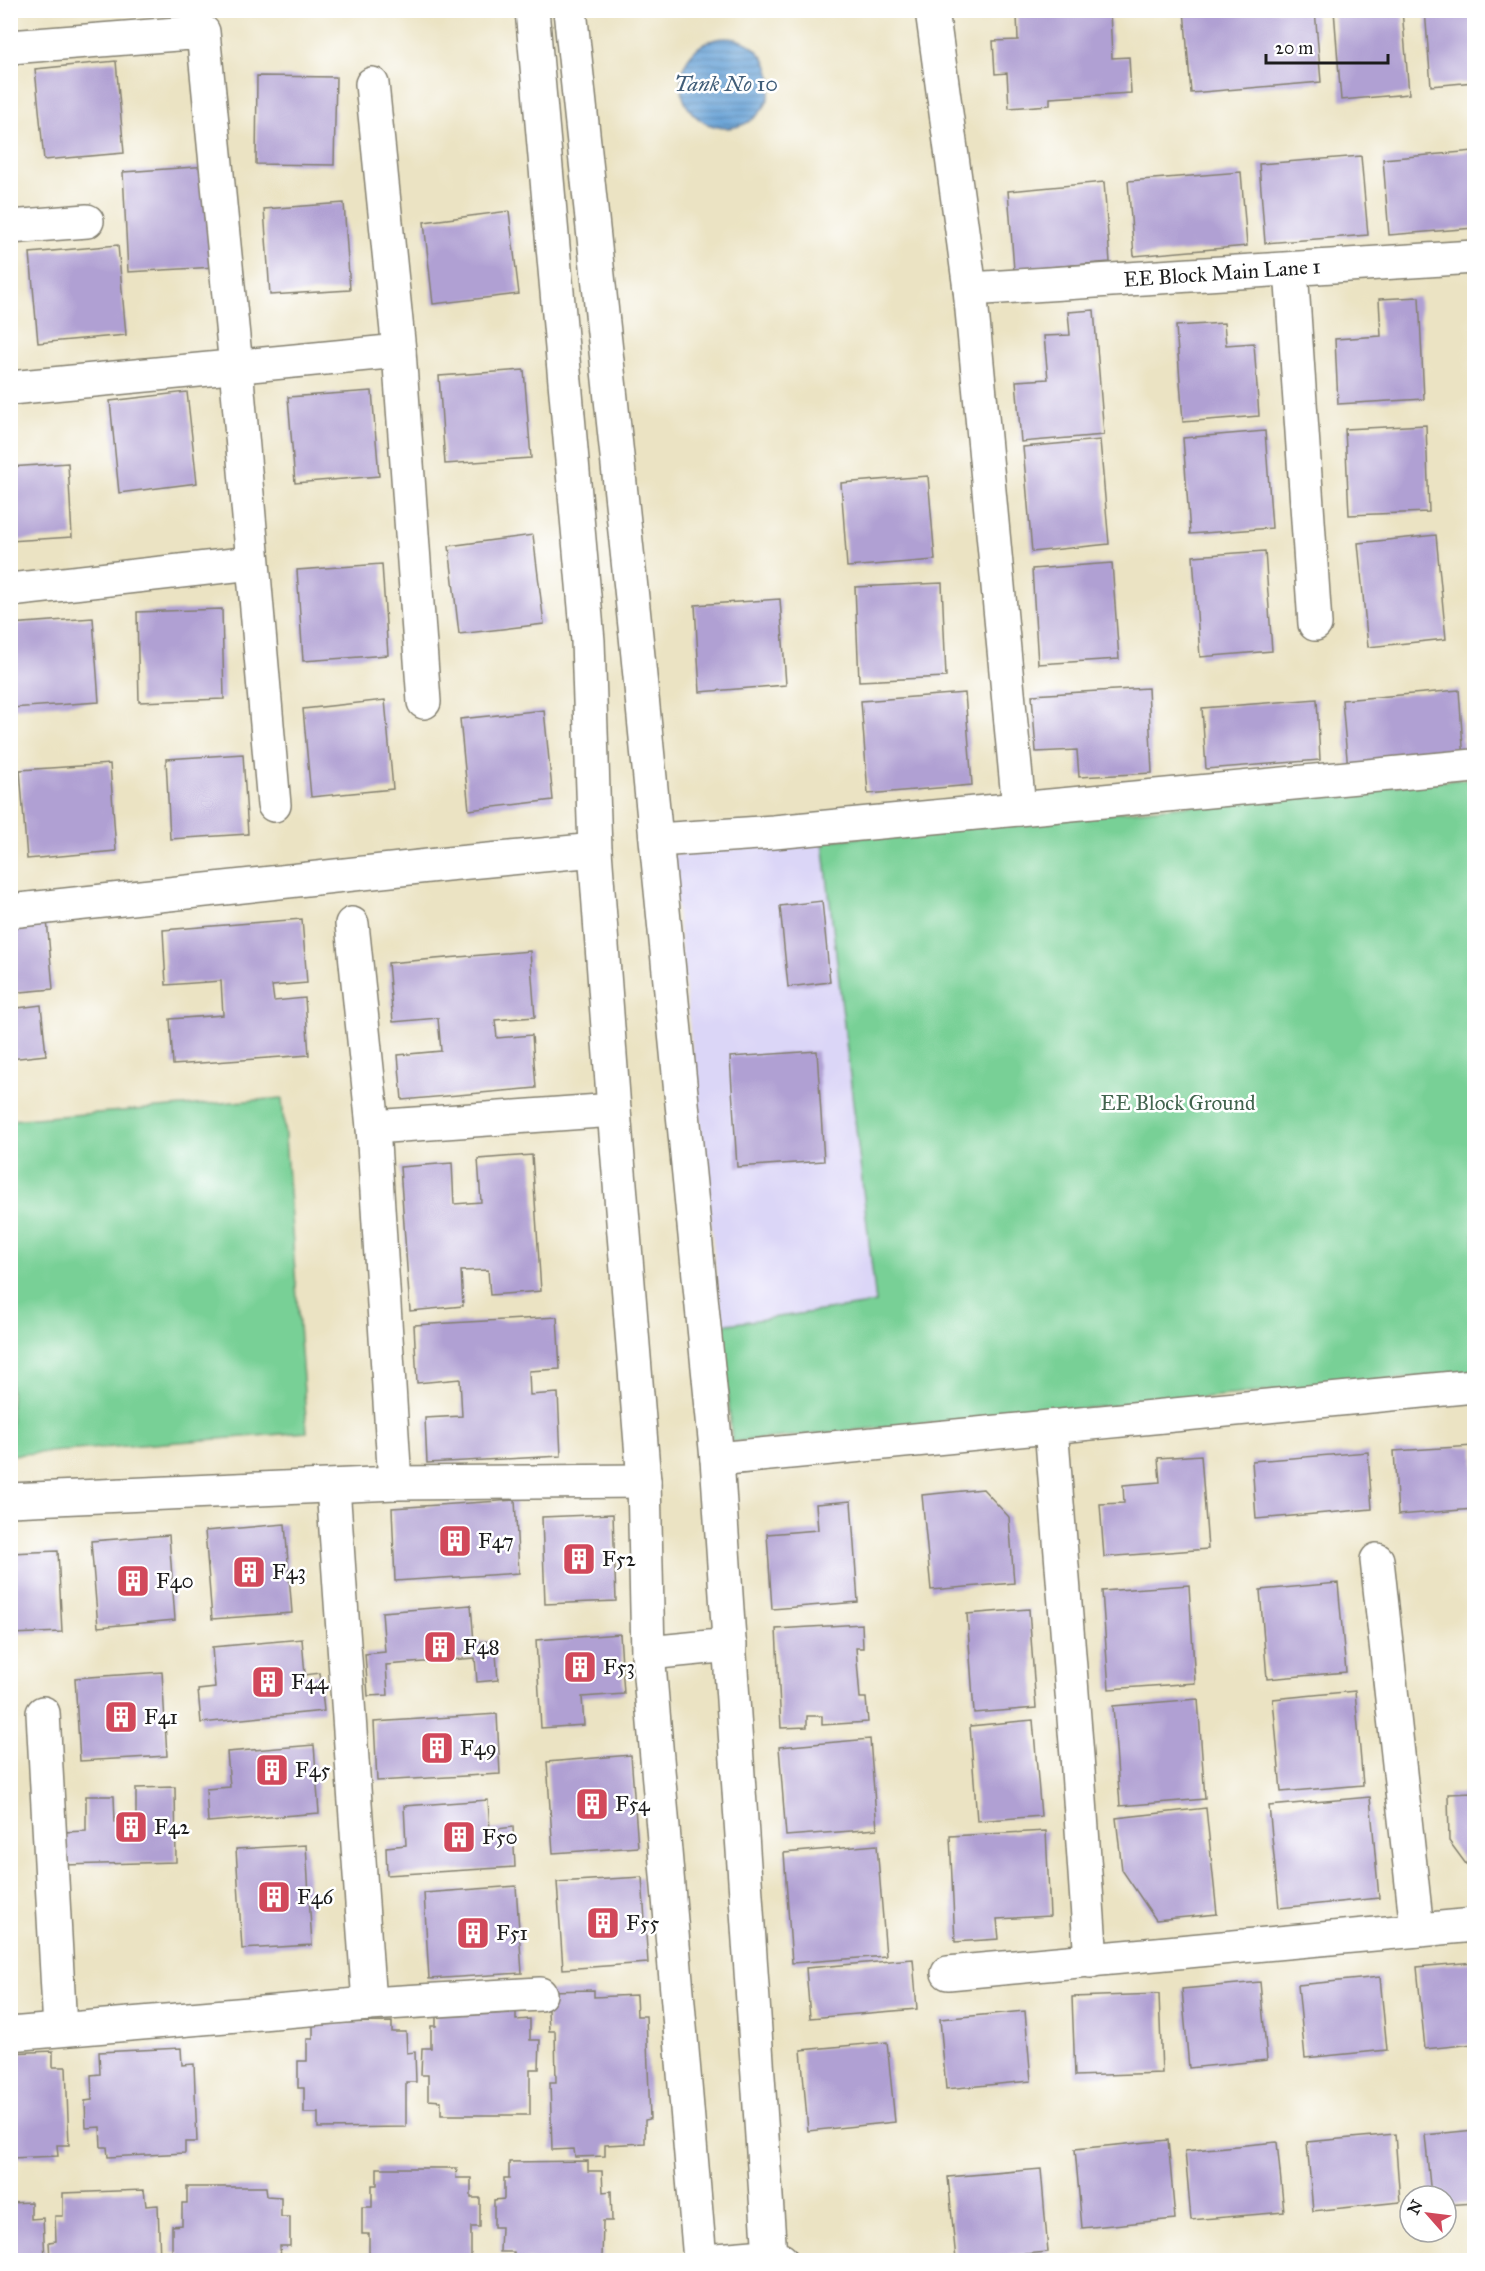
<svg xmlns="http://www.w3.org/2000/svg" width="1485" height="2271" font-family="'IM FELL Great Primer',serif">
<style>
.built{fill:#dbd6f7}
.park{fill:#78d096;stroke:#4a7659;stroke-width:1.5}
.water{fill:url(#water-rules);stroke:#415e79;stroke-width:1.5}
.building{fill:#b0a0d3}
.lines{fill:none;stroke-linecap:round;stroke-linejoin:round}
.minor-casing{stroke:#848070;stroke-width:36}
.minor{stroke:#fff;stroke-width:33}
.labels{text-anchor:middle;stroke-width:5;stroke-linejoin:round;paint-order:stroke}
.street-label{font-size:21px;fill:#1c1c1c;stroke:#fff}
.park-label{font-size:21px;fill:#41644d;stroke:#fff}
.poi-label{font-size:21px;fill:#1c1c1c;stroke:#fff;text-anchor:start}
.water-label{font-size:22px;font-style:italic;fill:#415e79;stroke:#fff}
</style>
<defs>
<pattern id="water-rules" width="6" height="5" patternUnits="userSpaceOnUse" patternTransform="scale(1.5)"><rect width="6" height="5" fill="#66a1d6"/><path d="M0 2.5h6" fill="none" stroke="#5382ad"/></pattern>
</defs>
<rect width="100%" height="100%" fill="#fff"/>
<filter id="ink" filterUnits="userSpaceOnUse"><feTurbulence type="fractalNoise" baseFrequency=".0167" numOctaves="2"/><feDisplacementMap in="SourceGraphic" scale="12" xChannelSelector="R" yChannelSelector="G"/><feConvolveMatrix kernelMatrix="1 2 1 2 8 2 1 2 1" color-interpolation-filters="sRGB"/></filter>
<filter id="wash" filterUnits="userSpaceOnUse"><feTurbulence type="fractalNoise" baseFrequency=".008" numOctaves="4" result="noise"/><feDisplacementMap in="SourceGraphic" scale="24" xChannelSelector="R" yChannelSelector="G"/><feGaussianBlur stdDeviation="1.35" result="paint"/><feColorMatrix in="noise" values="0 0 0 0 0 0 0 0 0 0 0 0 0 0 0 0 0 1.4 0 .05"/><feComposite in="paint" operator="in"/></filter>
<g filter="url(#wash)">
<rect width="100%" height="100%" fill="#ebe3c3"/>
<path class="built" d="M823,841L876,1303L722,1325L671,855Z"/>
<g class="park">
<path d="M1474,778V1372L732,1442L722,1325L876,1303L823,841Z"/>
<path d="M282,1098L307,1432L11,1455V1120Z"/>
</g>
<circle class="water" cx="726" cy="83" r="45"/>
<g id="blocks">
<g class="building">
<path d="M1044,10H1110L1112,58L1129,57L1131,93L1050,98V105L1009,108L1007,73L995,74L993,41L1018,40L1017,15L1044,13Z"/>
<path d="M1184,10H1315L1321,82L1191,93Z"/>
<path d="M1334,10H1402L1409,94L1341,100Z"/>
<path d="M1425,10H1474V82L1431,86Z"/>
<path d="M116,61L124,153L44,160L35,69Z"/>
<path d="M257,76L336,77L334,165L256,164Z"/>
<path d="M1474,151V228L1389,235L1383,159Z"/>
<path d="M1361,156L1368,235L1265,243L1259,164Z"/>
<path d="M209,166L215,267L128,272L123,172Z"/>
<path d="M1241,172L1247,246L1134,256L1128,181Z"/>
<path d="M1104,182L1110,262L1014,270L1008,191Z"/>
<path d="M344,203L350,290L270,295L264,209Z"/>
<path d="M509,211L519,294L433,304L424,222Z"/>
<path d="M118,245L126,335L38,343L30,253Z"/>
<path d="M1419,297L1424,399L1338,404L1335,339L1381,336L1379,299Z"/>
<path d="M1094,310L1104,435L1021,442L1016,381L1048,379L1044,336L1070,335L1068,312Z"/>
<path d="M1224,323L1226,345L1254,343L1259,416L1183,422L1176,326Z"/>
<path d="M524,370L531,458L445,464L439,376Z"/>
<path d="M372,391L379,476L295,483L288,397Z"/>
<path d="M187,392L197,483L119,493L110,401Z"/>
<path d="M1426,425L1429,512L1349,515L1345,429Z"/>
<path d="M1265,431L1272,528L1190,534L1183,438Z"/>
<path d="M1100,440L1109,544L1032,552L1023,447Z"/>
<path d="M68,463L72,537L10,541V467Z"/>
<path d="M928,476L935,560L847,567L841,483Z"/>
<path d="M533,535L544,624L459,634L449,546Z"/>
<path d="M1436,535L1446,639L1368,647L1358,543Z"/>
<path d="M1265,551L1272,651L1200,657L1193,556Z"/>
<path d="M1112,563L1119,659L1038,664L1032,569Z"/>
<path d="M382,564L388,655L303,661L297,570Z"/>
<path d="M942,583L946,677L859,681L855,587Z"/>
<path d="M780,599L786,685L700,692L695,605Z"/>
<path d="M222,609L224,699L139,702L137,612Z"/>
<path d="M93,618L99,702L11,708L10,624Z"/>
<path d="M1148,688L1152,773L1079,777L1077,750L1036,752L1032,695Z"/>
<path d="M1459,690L1464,761L1348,770L1342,700Z"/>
<path d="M965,693L972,785L868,794L861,701Z"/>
<path d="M1317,699L1320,760L1206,769L1202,708Z"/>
<path d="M385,700L393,789L311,797L303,709Z"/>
<path d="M544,710L553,800L469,810L460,719Z"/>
<path d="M243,754L248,834L170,839L166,759Z"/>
<path d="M110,764L116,851L27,859L20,770Z"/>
<path d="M822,901L830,982L788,987L780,906Z"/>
<path d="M47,919L53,989L10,993V923Z"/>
<path d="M302,919L307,983L272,986L274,1001L305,998L309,1055L173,1065L170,1019L223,1015L221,981L166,985L163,930Z"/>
<path d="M530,951L535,1017L495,1020L497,1038L532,1035L536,1088L402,1100L398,1055L441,1051L438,1018L393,1022L388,963Z"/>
<path d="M41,1005L46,1055L10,1059V1009Z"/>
<path d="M817,1051L824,1161L737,1167L730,1057Z"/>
<path d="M532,1155L541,1291L490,1295L488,1270L461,1271L463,1306L410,1311L400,1167L452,1163L454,1204L481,1202L478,1159Z"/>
<path d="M557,1317L560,1369L529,1371L530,1395L558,1393L561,1456L427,1463L425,1418L462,1416L460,1379L417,1383L414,1325Z"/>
<path d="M1474,1446V1509L1398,1515L1394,1451Z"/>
<path d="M1368,1452L1372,1509L1256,1519L1252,1461Z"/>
<path d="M1201,1455L1208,1549L1104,1557L1100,1504L1124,1503L1123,1485L1160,1482L1158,1458Z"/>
<path d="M983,1489L1009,1517L1014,1583L931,1590L922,1495Z"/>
<path d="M515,1500L519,1573L395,1581L392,1508Z"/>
<path d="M851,1501L858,1602L772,1609L767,1534L818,1530L816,1504Z"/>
<path d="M613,1514L616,1601L545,1604L542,1517Z"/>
<path d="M285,1524L292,1613L212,1619L205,1531Z"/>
<path d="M169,1535L175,1620L98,1627L91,1541Z"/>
<path d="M58,1551L62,1632L10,1634V1553Z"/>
<path d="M1338,1583L1346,1672L1267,1679L1260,1590Z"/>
<path d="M1189,1585L1195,1683L1109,1689L1102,1591Z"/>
<path d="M471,1605L474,1642L495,1641L498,1680L477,1682L475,1658L386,1665L388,1695L368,1696L365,1654L385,1652L382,1612Z"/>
<path d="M1029,1609L1036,1708L974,1713L967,1614Z"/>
<path d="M862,1624L863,1648H856L860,1698H866L868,1722L822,1725V1716H807V1727L781,1728L776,1629Z"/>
<path d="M620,1634L624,1694L582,1697L584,1725L541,1728L536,1640Z"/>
<path d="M302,1639L305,1675L320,1673L324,1711L201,1723L198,1690L215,1688L212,1647Z"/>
<path d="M162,1672L167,1756L80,1761L75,1678Z"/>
<path d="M1355,1691L1363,1785L1281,1792L1273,1699Z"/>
<path d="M1198,1699L1205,1799L1120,1806L1113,1706Z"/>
<path d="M497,1714L500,1774L377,1781L374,1722Z"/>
<path d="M1033,1720L1041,1816L977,1821L970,1726Z"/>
<path d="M870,1739L877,1829L786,1836L779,1747Z"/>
<path d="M314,1745L319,1813L208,1822L206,1789L230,1787L227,1752Z"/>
<path d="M631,1755L638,1847L553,1853L547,1762Z"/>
<path d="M175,1787L176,1862L64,1865L63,1832L86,1831V1796H114L115,1822H136V1788Z"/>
<path d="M1474,1793V1875L1449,1841L1448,1794Z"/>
<path d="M1370,1797L1379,1898L1279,1908L1269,1806Z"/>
<path d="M488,1800L490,1830L513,1827L515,1867L387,1875L386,1847L406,1845L404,1806Z"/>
<path d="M1206,1808L1217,1914L1156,1920L1122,1870L1116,1818Z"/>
<path d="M1046,1831L1050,1916L997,1919L999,1939L955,1942L950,1836Z"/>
<path d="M306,1845L312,1945L242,1949L236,1849Z"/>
<path d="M877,1845L886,1956L792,1963L784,1853Z"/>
<path d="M642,1877L648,1963L563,1969L557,1882Z"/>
<path d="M516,1886L522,1973L429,1979L424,1893Z"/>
<path d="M913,1959L917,2009L810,2018L806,1968Z"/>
<path d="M1474,1962V2044L1425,2049L1417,1967Z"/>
<path d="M1380,1977L1387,2050L1305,2058L1298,1985Z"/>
<path d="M1260,1982L1267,2060L1189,2068L1182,1989Z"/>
<path d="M594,1990V1997L636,1995L637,2016H646L650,2119L645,2120V2143L605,2145V2156L575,2157L574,2149L552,2150L550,2082H556L555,2031H549L547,1991Z"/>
<path d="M1159,1994L1162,2073L1075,2076L1072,1997Z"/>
<path d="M436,2010H516V2020L530,2019V2040H540L539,2069H530V2115H441V2101L428,2100V2075H421L422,2048H431V2026H436Z"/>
<path d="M1025,2011L1031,2081L946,2089L940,2019Z"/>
<path d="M392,2022V2032H406L407,2053L415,2052L416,2082H406V2127L318,2128V2113H304V2088H298V2061H307V2039H313V2023Z"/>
<path d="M887,2042L895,2122L808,2131L801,2050Z"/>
<path d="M181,2048L182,2065L194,2064L197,2142H185V2153L108,2157L107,2147H101L100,2127L86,2128L85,2101L92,2100L91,2075L100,2074L99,2052Z"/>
<path d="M53,2051V2067H66L69,2145H57L58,2156L10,2158V2053Z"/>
<path d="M1474,2130V2203L1446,2205V2196H1431L1425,2135Z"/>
<path d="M1395,2134L1400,2202L1313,2211L1307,2142Z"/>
<path d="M1168,2140L1175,2219L1082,2228L1075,2149Z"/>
<path d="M1277,2142L1284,2212L1191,2220L1185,2151Z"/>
<path d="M588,2161V2171H602L603,2192L611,2191L612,2221H603L602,2260H514V2252H500L501,2227H494V2200L504,2199V2178H509V2162Z"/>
<path d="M377,2168H457L456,2178H471V2198H480V2227H471V2260L369,2259V2234H362V2207H372V2185H377Z"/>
<path d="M1041,2169L1048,2252L956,2260L948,2177Z"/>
<path d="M187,2187H266L267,2196L281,2197V2217H290V2246H280L281,2260H179L178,2253H172V2226L182,2225V2203H187Z"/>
<path d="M144,2190L146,2206L158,2205L160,2260H50L49,2242L56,2241L55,2216H63V2193Z"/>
<path d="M31,2202V2219L43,2218L45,2260H10V2203Z"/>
</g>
</g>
</g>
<g filter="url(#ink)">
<use href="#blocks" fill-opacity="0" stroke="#848070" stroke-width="1.5"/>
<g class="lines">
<defs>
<g id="minor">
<path d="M532,10L588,641L595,850L614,1110L644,1481L648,1653L700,2260"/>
<path d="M570,10L636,636L717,1459L770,2257"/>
<path d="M932,10L970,289L1019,809"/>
<path d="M10,47L203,32L236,367L274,805"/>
<path d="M372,84L399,351L424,702"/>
<path d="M10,227L87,221"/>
<path d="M1291,269L1315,624"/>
<path d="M970,289L1474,257"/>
<path d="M10,388L399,351"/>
<path d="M10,590L252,563"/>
<path d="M657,840L774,832L1474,766"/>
<path d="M10,911L447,864L595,850"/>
<path d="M352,924L373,1127L395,1483"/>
<path d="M373,1127L614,1110"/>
<path d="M1051,1427L1077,1756L1091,1961"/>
<path d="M717,1459L1474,1386"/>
<path d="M333,1487L369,2004"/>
<path d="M10,1500L395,1483L644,1481"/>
<path d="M1377,1560L1417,1930"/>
<path d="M648,1653L730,1645"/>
<path d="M43,1713L60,2029"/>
<path d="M948,1973L1474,1925"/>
<path d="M10,2034L369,2004L540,1994"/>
<path d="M717,2260L765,2256L781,2260"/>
</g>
</defs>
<use href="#minor" class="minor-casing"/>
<use href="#minor" class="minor"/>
</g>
</g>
<defs>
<symbol id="building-square" viewBox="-11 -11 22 22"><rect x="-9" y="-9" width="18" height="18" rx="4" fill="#d1495b" stroke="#fff"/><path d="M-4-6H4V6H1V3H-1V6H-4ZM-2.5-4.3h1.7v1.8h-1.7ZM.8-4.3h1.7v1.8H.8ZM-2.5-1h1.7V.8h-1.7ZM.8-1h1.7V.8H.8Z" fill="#fff"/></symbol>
</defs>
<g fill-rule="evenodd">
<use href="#building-square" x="436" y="1522" width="38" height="38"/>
<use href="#building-square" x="560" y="1540" width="38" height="38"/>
<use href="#building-square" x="230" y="1553" width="38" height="38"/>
<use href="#building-square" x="114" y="1562" width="38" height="38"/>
<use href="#building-square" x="421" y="1628" width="38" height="38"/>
<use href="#building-square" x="561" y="1648" width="38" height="38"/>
<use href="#building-square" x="249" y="1663" width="38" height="38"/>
<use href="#building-square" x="102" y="1698" width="38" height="38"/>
<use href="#building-square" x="418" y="1729" width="38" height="38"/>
<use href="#building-square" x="253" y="1751" width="38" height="38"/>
<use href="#building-square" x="573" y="1785" width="38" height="38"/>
<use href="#building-square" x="112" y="1808" width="38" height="38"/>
<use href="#building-square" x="440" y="1818" width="38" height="38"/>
<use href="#building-square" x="255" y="1878" width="38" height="38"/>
<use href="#building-square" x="584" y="1904" width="38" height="38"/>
<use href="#building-square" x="454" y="1914" width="38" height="38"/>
</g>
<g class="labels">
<g class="street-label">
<text transform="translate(1222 273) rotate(-4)" y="7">EE Block Main Lane 1</text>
</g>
<g class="park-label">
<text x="1178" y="1110">EE Block Ground</text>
</g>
<g class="poi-label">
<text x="478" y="1548">F47</text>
<text x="602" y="1566">F52</text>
<text x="272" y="1579">F43</text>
<text x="156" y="1588">F40</text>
<text x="463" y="1654">F48</text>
<text x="603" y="1674">F53</text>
<text x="291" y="1689">F44</text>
<text x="144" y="1724">F41</text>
<text x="460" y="1755">F49</text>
<text x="295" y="1777">F45</text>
<text x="615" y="1811">F54</text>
<text x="154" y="1834">F42</text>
<text x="482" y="1844">F50</text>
<text x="297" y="1904">F46</text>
<text x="626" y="1930">F55</text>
<text x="496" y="1940">F51</text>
</g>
<g class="water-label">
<text x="726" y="91">Tank No 10</text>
</g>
</g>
<rect width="1485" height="2271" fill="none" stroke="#fff" stroke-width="36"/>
<g transform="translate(1428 2214) rotate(298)"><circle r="28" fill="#ffffff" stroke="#a4a4a4" stroke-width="1.5"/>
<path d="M0-4.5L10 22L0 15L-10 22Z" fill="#d1495b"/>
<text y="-9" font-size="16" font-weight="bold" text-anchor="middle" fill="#1c1c1c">N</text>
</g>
<path d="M1266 54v9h122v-9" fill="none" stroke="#1c1c1c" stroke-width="3"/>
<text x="1275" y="54" font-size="18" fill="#1c1c1c" stroke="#ffffff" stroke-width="4.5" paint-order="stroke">20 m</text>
</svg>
